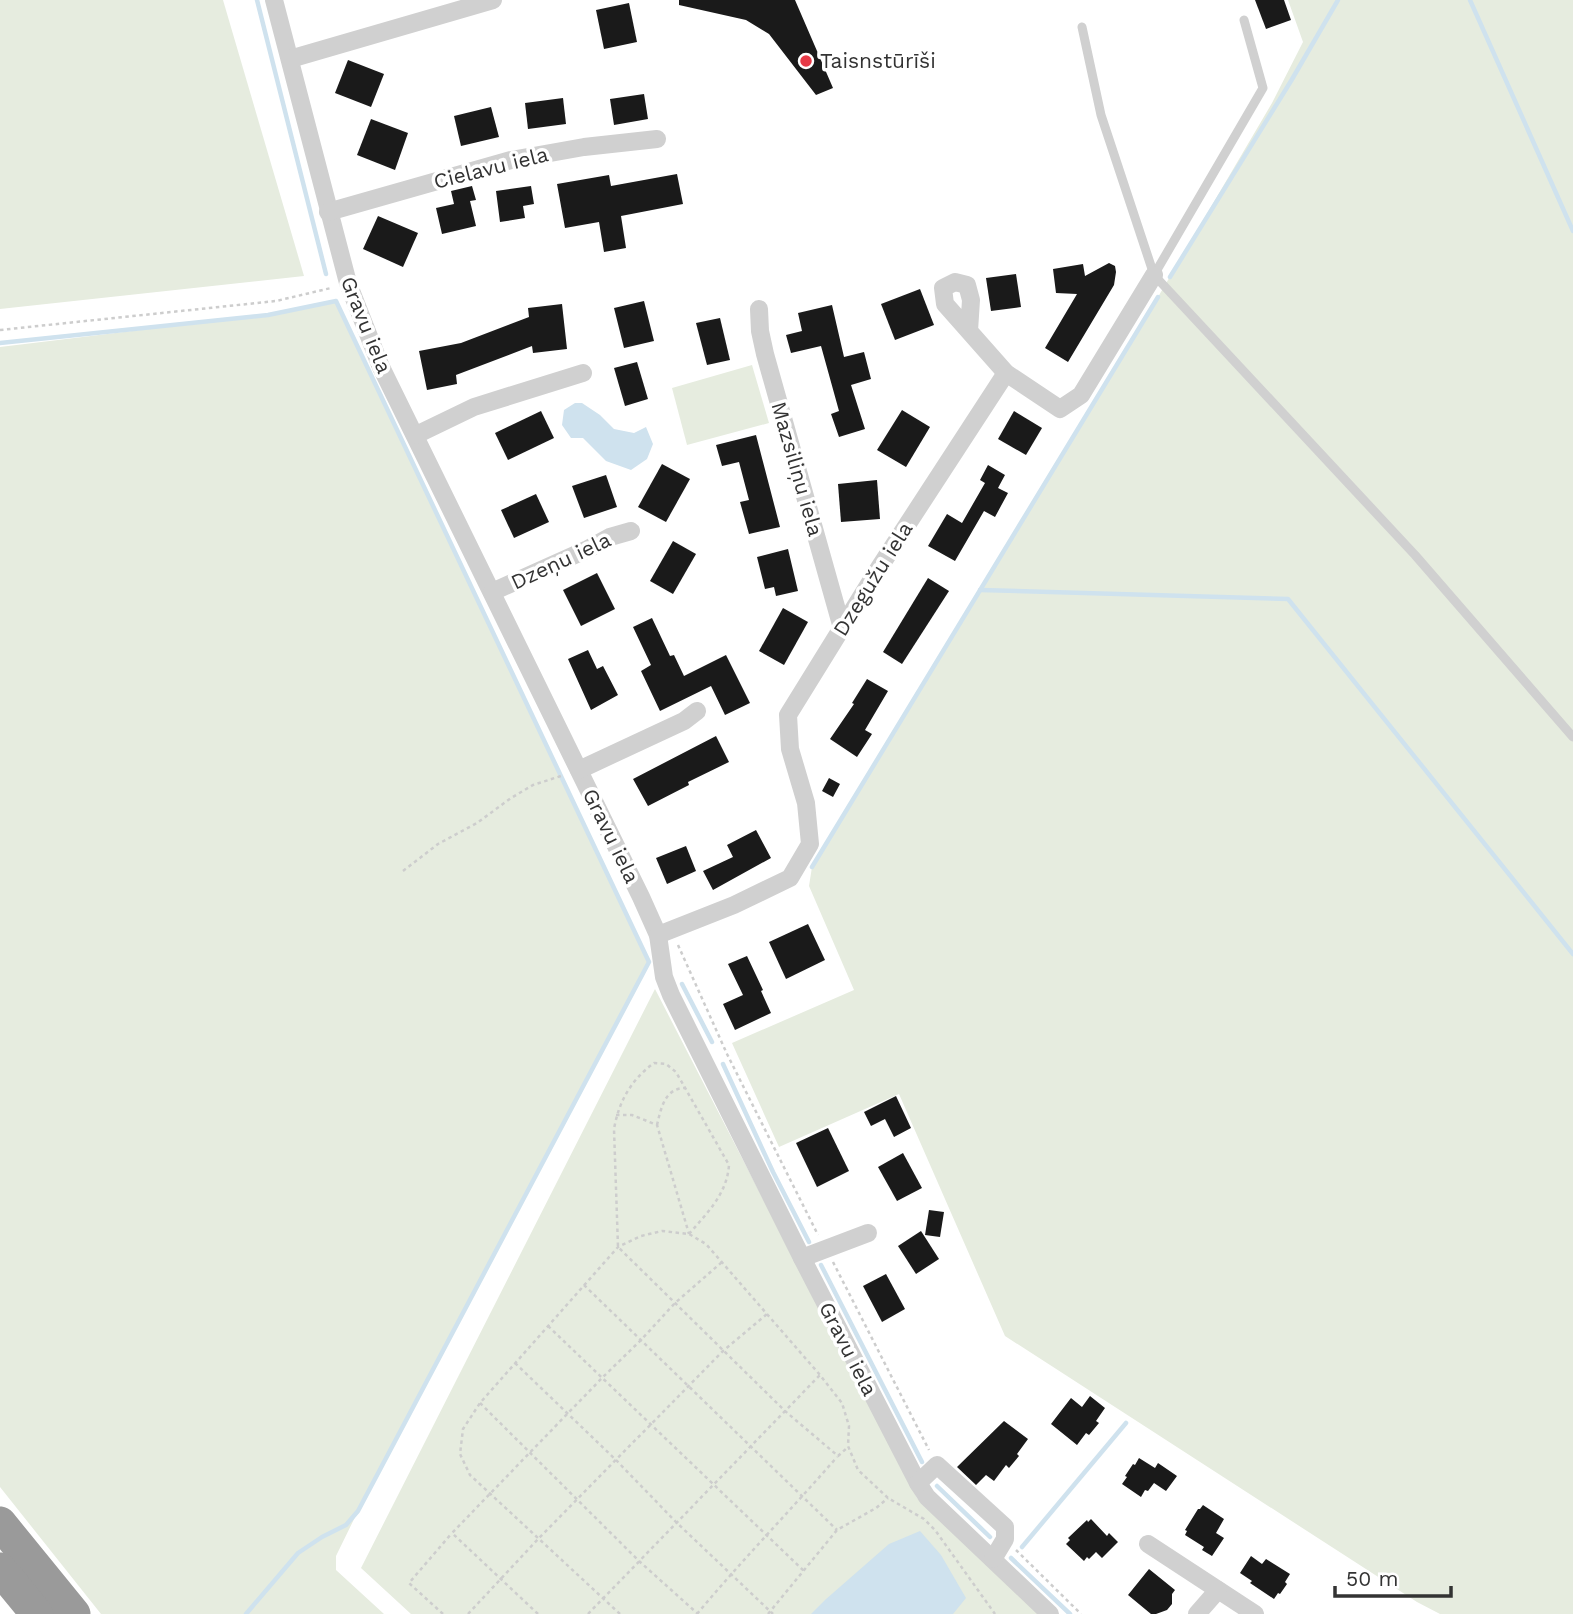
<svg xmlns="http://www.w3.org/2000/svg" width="1573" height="1614" font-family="'Work Sans',sans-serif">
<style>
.green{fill:#e6ecdf}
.water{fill:#cfe2ee}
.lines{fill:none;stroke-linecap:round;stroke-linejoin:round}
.stream{stroke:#cfe2ee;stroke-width:4.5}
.building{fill:#1a1a1a}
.path{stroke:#cdcdcd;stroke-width:2.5;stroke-dasharray:3.5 3.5;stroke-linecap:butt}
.lane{stroke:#d0d0d0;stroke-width:9}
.street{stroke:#d0d0d0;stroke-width:18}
.highway{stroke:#9a9a9a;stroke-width:33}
.poi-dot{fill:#e63946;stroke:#fff;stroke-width:2.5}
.labels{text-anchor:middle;stroke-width:7;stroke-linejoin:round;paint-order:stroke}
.poi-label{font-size:21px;fill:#333;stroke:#fff;text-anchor:start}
.street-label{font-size:21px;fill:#333;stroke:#fff}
</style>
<rect width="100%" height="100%" fill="#fff"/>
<g class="green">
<path d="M0,0H223L304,276L0,309Z"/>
<path d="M1288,0H1573V1614H1440L1417,1602L1005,1336L899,1094L779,1147L732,1043L854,990L809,886L812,867L1158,297L1272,103L1303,42Z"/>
<path d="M336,301L649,962L358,1511L336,1556V1570L384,1614H101L0,1487V347L265,315Z"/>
<path d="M752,365L769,423L687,445L672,388Z"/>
<path d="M655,989L917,1498L1039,1614H411L361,1568Z"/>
</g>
<g class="water">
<path d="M575,403H582L600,415L614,429L634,433L646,427L653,444L647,459L631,470L606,461L583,438H571L562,425L564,410Z"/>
<path d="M920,1531L941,1555L966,1598L953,1614H811L825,1600L889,1544Z"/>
</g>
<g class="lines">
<g class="stream">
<path d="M257,0L326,274"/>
<path d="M1470,0L1573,231"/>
<path d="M1170,277L1291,81L1338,0"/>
<path d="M0,343L268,315L336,301L649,962L358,1511L346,1525L322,1537L298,1553L246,1614"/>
<path d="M980,590L1288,599L1573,954"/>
<path d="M812,867L1158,297"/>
<path d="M682,984L712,1042"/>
<path d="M723,1064L773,1172L809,1242"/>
<path d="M821,1265L922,1462"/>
<path d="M937,1486L990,1537"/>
<path d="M1022,1547L1126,1423"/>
<path d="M1011,1558L1070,1614"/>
</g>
</g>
<g class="building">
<path d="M679,0H795L833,88L816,95L769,34L746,20L679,5Z"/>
<path d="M1255,0H1284L1291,20L1266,29Z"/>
<path d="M629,3L637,42L604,49L596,10Z"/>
<path d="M348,60L384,74L371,107L335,93Z"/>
<path d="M644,94L648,119L614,125L610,99Z"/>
<path d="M563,98L566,124L528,129L525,103Z"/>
<path d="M491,107L499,137L461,146L454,116Z"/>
<path d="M371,119L408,133L395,170L357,155Z"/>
<path d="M677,174L683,204L621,216L626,248L604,252L599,222L565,228L557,184L609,175L611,186Z"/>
<path d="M472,186L476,200L470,201L476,226L442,234L436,208L454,204L451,191Z"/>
<path d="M531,186L534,204L523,206L525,218L500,222L496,191Z"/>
<path d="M378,216L418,233L403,267L363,249Z"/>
<path d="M1109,263L1115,266L1116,272L1114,285L1068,362L1045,348L1077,294L1056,293L1053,269L1083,264L1085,276Z"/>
<path d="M1016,274L1021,307L991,311L986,278Z"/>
<path d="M920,289L934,325L895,340L881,304Z"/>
<path d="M644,301L654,341L624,348L614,308Z"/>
<path d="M562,304L567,349L533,353L532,346L456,375L457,384L427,390L419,351L461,343L529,317L528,308Z"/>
<path d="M832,305L844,357L864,352L871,379L851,385L865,429L839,437L831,414L839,411L821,346L791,353L786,335L802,331L798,313Z"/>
<path d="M720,318L730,360L707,365L696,323Z"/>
<path d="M637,362L648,399L625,406L614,368Z"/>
<path d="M902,410L930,427L906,467L877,450Z"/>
<path d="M541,411L554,438L508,460L495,433Z"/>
<path d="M1014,411L1042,428L1026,455L998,439Z"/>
<path d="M756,435L780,527L749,534L740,502L749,500L739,462L722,466L716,445Z"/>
<path d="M662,464L690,479L666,522L638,507Z"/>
<path d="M988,465L1005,475L998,488L1008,493L995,517L984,511L955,561L928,546L947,514L962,523L985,483L980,480Z"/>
<path d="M606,475L617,507L584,518L572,486Z"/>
<path d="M877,480L880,519L841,522L838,484Z"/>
<path d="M536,494L549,522L514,538L501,510Z"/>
<path d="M673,541L696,554L673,594L650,581Z"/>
<path d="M788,549L798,591L776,596L774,587L765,589L757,557Z"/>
<path d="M597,573L615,609L581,626L563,590Z"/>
<path d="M928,578L949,591L902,664L883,652Z"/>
<path d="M783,608L808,622L784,665L759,651Z"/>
<path d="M652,618L670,656L674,655L684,676L726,655L750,703L725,715L711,686L660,711L641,671L651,665L633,627Z"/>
<path d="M588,650L597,669L603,666L618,695L591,710L568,659Z"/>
<path d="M867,679L888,691L865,730L872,734L857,757L830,739L854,704L852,703Z"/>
<path d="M716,736L729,762L688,782L689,785L648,806L633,779Z"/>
<path d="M829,778L840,784L833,797L822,791Z"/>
<path d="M756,830L771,858L713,890L703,871L733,857L727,845Z"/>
<path d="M686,846L696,871L667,884L656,858Z"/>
<path d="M808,924L825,960L786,979L769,942Z"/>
<path d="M747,956L763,990L761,991L771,1013L735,1030L723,1004L743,995L728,964Z"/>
<path d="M896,1096L911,1128L894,1137L885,1119L871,1126L864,1112Z"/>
<path d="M828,1128L849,1171L817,1187L796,1143Z"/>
<path d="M903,1153L922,1188L897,1201L878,1167Z"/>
<path d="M929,1210L944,1212L940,1237L925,1235Z"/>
<path d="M921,1231L939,1259L916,1274L898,1246Z"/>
<path d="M886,1274L905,1309L882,1322L863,1286Z"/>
<path d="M1090,1396L1105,1408L1096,1421L1099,1423L1089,1435L1086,1433L1077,1445L1051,1424L1071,1398L1082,1407Z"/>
<path d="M1004,1421L1028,1439L1017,1454L1019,1456L1009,1468L1006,1465L994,1481L986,1475L976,1485L957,1467Z"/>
<path d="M1139,1458L1155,1468L1158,1463L1177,1476L1166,1491L1154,1483L1148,1491L1145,1490L1141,1497L1122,1484L1127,1477L1125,1476L1133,1464L1135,1465Z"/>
<path d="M1203,1505L1224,1519L1216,1533L1224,1538L1212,1556L1202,1550L1204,1547L1185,1535L1187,1531L1185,1530L1198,1509H1200Z"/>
<path d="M1091,1519L1107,1536L1109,1533L1118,1542L1102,1558L1096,1552L1089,1559L1087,1557L1084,1561L1066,1544L1070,1540L1068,1538L1087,1520L1088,1522Z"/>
<path d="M1251,1556L1262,1564L1266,1559L1290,1574L1285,1582L1287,1584L1280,1594L1278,1593L1274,1599L1250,1583L1252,1581L1240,1573Z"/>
<path d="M1149,1569L1175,1590L1172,1594V1604L1167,1610L1156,1614H1151L1128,1595Z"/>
</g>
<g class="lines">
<g class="path">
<path d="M0,330L276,301L331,288"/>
<path d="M403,871L438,844L477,823L511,798L533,785L564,775"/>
<path d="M678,945L727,1054L818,1235"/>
<path d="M616,1115H632L657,1125L689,1234"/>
<path d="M657,1125C661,1108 665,1088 685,1088"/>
<path d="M689,1234C707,1213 727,1194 729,1165L676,1072L666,1064L654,1063C631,1080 619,1101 614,1129L618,1247L785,1411L838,1456L848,1447"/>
<path d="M833,1262L929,1450"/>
<path d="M584,1285L837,1530"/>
<path d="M548,1326L804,1571"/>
<path d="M515,1363L616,1460L676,1522L773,1614"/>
<path d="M480,1403L639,1561L698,1614"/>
<path d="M1016,1550L1081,1614"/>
<path d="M443,1614L409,1583L452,1533"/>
<path d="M468,1614L539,1538L723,1351L767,1314"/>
<path d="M538,1614L452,1533L603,1377L641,1340L675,1303L722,1262"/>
<path d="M588,1614L820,1375"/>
<path d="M620,1614L470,1475L460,1454L463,1429L480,1403L618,1247L641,1236L662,1231L689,1234L706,1244L820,1375L842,1403L849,1426L848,1446L858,1470L888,1498L924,1519L935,1530L995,1614"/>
<path d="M697,1614C742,1560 791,1510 837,1457"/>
<path d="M768,1614L837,1530L876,1508L888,1498"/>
</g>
<g class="lane">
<path d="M1082,27L1101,115L1154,275L1415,555L1573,737"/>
<path d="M1154,275L1263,88L1244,20"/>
</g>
<g class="street">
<path d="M274,0L348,283L381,367L641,897L658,935L664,977L671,995L802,1258L918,1483L927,1497L1050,1614"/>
<path d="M290,59L493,0"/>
<path d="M328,212L511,160L584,147L657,139"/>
<path d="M759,309L760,331L765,354L842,628"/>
<path d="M969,331L971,300L967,285L955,282L943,288L945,304L1006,373L1060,409L1081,395L1154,275"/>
<path d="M416,435L474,407L583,373"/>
<path d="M492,592L588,549L610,537L631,531"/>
<path d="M579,770L684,721L697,711"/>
<path d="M658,935L734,905L790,878L810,844L806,803L790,749L788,715L879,568L1006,373"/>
<path d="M802,1258L868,1233"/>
<path d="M918,1483L937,1465L1005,1527V1539L993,1559"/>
<path d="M1148,1544L1255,1614"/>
<path d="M1197,1614L1218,1590"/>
</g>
<g class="highway">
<path d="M0,1523L74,1614"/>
<path d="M0,1569L37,1614"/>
</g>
</g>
<circle class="poi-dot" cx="806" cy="61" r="7"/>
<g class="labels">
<g class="poi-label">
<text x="820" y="68">Taisnstūrīši</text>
</g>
<g class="street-label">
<text transform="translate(491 168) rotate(-14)" y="7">Cielavu iela</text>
<text transform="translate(366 325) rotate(68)" y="7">Gravu iela</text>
<text transform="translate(797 469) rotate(74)" y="7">Mazsiliņu iela</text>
<text transform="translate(561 561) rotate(-25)" y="7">Dzeņu iela</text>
<text transform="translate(873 579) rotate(-58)" y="7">Dzegužu iela</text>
<text transform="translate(611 836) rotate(64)" y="7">Gravu iela</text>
<text transform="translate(848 1349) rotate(63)" y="7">Gravu iela</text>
</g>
</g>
<path d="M1335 1586v10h116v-10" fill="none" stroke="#333333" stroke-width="3.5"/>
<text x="1346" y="1586" font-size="21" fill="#333333" stroke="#ffffff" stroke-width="5" paint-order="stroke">50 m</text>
</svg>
